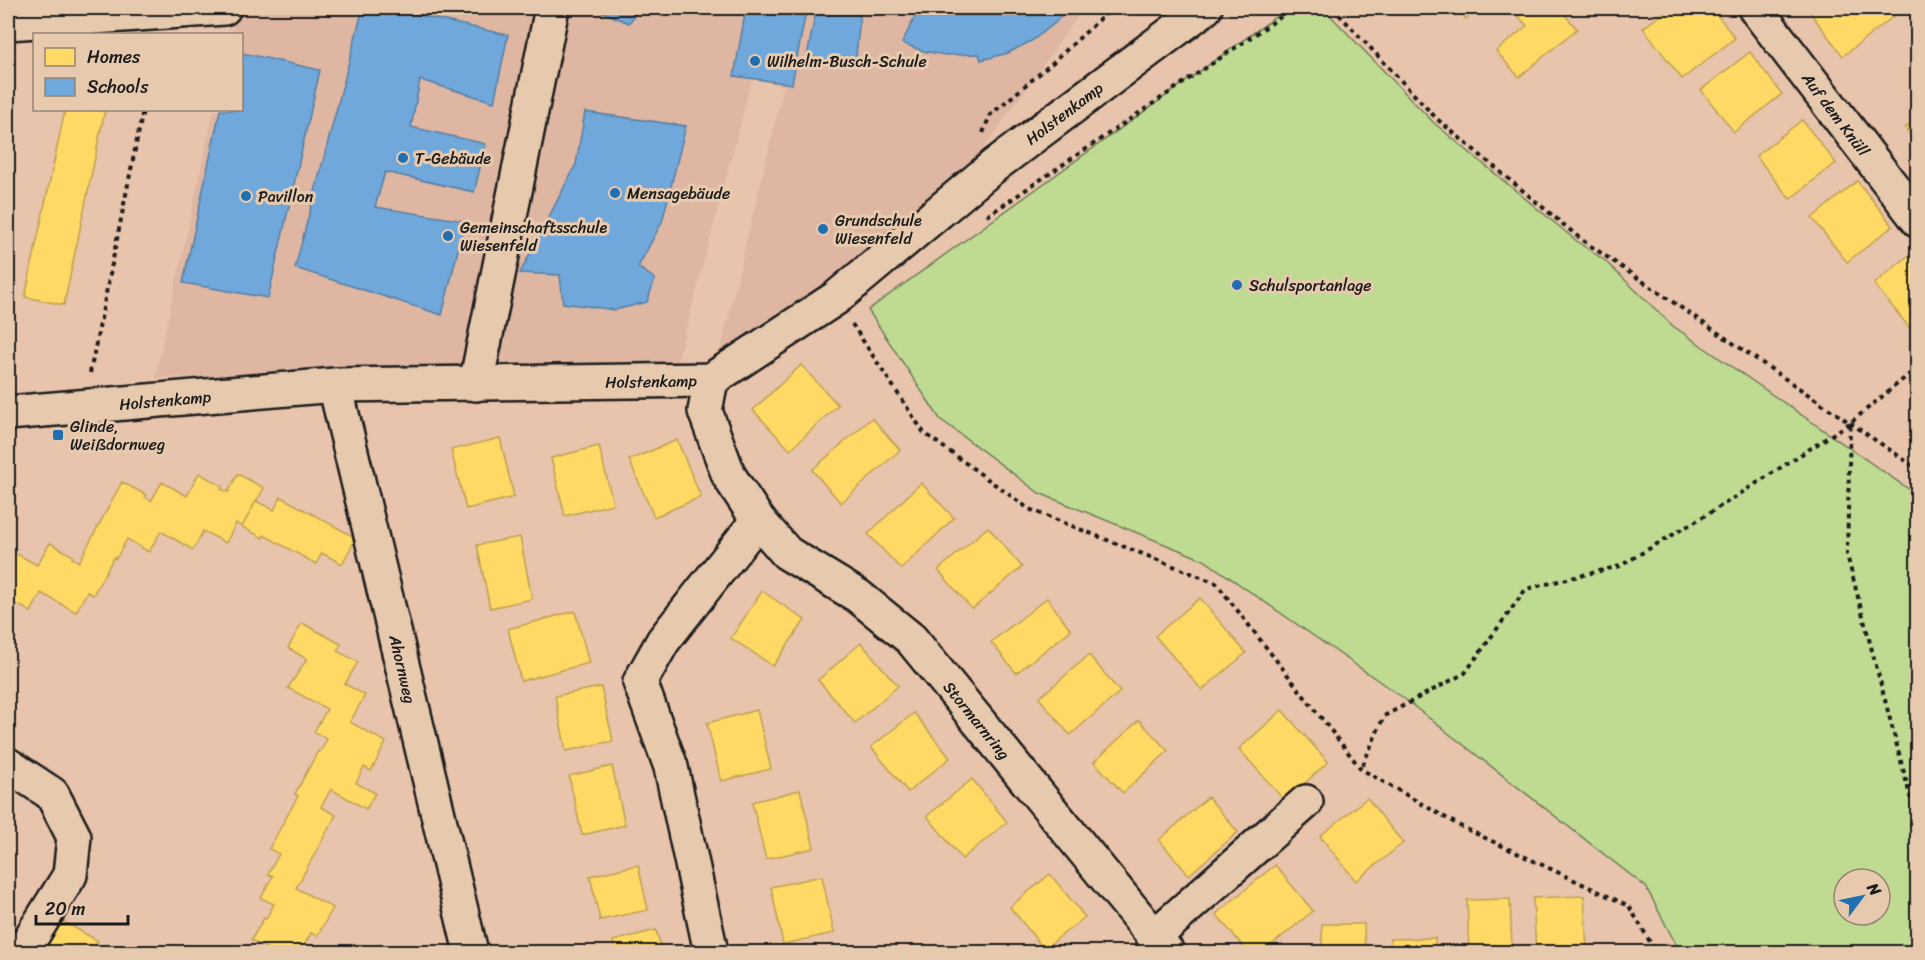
<svg xmlns="http://www.w3.org/2000/svg" width="1925" height="960" font-family="Sriracha,sans-serif">
<style>
.built{fill:#deb6a2}
.green{fill:#bfdb92;stroke:#6e7c57;stroke-width:1.5;fill-rule:evenodd}
.homes{fill:#ffd966;stroke:#bba050;stroke-width:1.5}
.schools{fill:#6fa8dc;stroke:#567ea2;stroke-width:1.5}
.lines{fill:none;stroke-linecap:round;stroke-linejoin:round}
.minor-casing{stroke:#1c1c1c;stroke-width:38}
.path{stroke:#1c1c1c;stroke-width:4;stroke-dasharray:4.5 4.5;stroke-linecap:butt}
.minor{stroke:#e7caae;stroke-width:33}
.poi-dot{fill:#1f6fb2;stroke:#e7caae;stroke-width:2}
.labels{text-anchor:middle;stroke-width:6;stroke-linejoin:round;paint-order:stroke}
.poi-label{font-size:16px;fill:#1c1c1c;stroke:#e7caae;text-anchor:start}
.street-label{font-size:16px;fill:#1c1c1c;stroke:#e7caae}
</style>
<rect width="100%" height="100%" fill="#e9c4ac"/>
<filter id="ink" filterUnits="userSpaceOnUse"><feTurbulence type="fractalNoise" baseFrequency=".0167" numOctaves="2"/><feDisplacementMap in="SourceGraphic" scale="12" xChannelSelector="R" yChannelSelector="G"/><feConvolveMatrix kernelMatrix="1 2 1 2 8 2 1 2 1" color-interpolation-filters="sRGB"/></filter>
<g filter="url(#ink)">
<path class="built" d="M237,8H1084L958,184L717,364L784,86L752,79L677,363L155,378L214,110H242V34H231Z"/>
<path class="green" d="M1288,8H1323L1434,123L1579,243L1604,260L1673,326L1917,495V952H1680L1646,887L1402,697L1204,560L1039,493L940,419L868,310ZM1844,879H1880V915H1844Z"/>
<g class="homes">
<path d="M1456,8H1479L1466,19Z"/>
<path d="M1511,8H1559L1577,29L1519,77L1496,51L1527,26Z"/>
<path d="M1671,8H1712L1735,38L1682,79L1643,28Z"/>
<path d="M1811,8H1887L1894,16L1843,56L1808,10Z"/>
<path d="M1750,52L1782,94L1734,132L1701,90Z"/>
<path d="M65,110H105L64,305L25,297Z"/>
<path d="M1918,117V143L1905,128Z"/>
<path d="M1802,120L1836,163L1790,199L1756,156Z"/>
<path d="M1857,181L1893,226L1847,262L1812,218Z"/>
<path d="M1913,252L1918,257V327L1912,331L1874,284Z"/>
<path d="M801,365L838,405L790,450L753,410Z"/>
<path d="M872,418L900,450L841,503L812,470Z"/>
<path d="M500,438L514,497L466,509L451,450Z"/>
<path d="M677,440L701,497L654,517L629,460Z"/>
<path d="M599,446L613,504L565,516L551,458Z"/>
<path d="M199,473L222,486L221,489L228,492L238,474L264,488L242,527L236,523L226,543L203,531L193,550L161,531L149,552L127,539L116,559L114,557L93,595L87,592L76,612L41,593L31,612L19,605L17,606L10,602L8,607V562L13,552L37,565L50,543L73,556L72,558L79,562L122,482L146,495L145,497L151,501L162,482L187,496Z"/>
<path d="M921,483L954,518L901,569L868,534Z"/>
<path d="M281,497L356,538L342,564L322,553L316,564L264,535L263,538L242,527L256,501L274,510Z"/>
<path d="M988,527L1022,567L972,609L938,570Z"/>
<path d="M520,537L532,599L490,608L477,545Z"/>
<path d="M762,591L805,620L773,666L731,638Z"/>
<path d="M1047,598L1071,630L1016,673L991,642Z"/>
<path d="M1200,598L1246,653L1202,690L1155,636Z"/>
<path d="M575,611L589,663L521,681L508,629Z"/>
<path d="M302,623L341,644L337,651L358,662L345,684L365,695L350,722L386,742L371,771L364,767L356,783L375,793L366,809L331,789L321,807L336,815L296,888L333,908L317,936L311,933L302,949L308,952H273L251,940L264,918L266,919L274,904L261,898L273,876L268,874L279,854L269,849L298,796L295,794L318,751L320,752L327,739L314,732L327,709L288,688L307,659L288,648Z"/>
<path d="M861,643L898,686L855,723L818,680Z"/>
<path d="M1089,655L1120,692L1070,735L1039,698Z"/>
<path d="M601,687L613,741L566,751L555,696Z"/>
<path d="M757,710L771,769L721,781L707,723Z"/>
<path d="M1282,710L1328,762L1285,801L1239,749Z"/>
<path d="M914,713L950,758L908,792L871,747Z"/>
<path d="M1139,720L1168,751L1123,793L1094,762Z"/>
<path d="M612,766L625,825L582,835L569,776Z"/>
<path d="M972,779L1007,822L962,859L927,816Z"/>
<path d="M800,790L814,848L766,859L752,802Z"/>
<path d="M1208,797L1238,832L1189,875L1159,840Z"/>
<path d="M1367,798L1403,843L1356,881L1320,836Z"/>
<path d="M638,865L648,910L600,920L590,876Z"/>
<path d="M1275,865L1313,911L1263,952H1248L1216,914Z"/>
<path d="M1050,874L1085,917L1044,949L1010,907Z"/>
<path d="M822,876L834,933L783,944L771,887Z"/>
<path d="M1584,896L1587,952H1536L1533,898Z"/>
<path d="M1510,899L1512,952H1469L1467,900Z"/>
<path d="M59,919L98,941L95,946L107,952H61L46,944Z"/>
<path d="M1322,924H1364L1365,952H1322Z"/>
<path d="M656,930L662,952H615L613,941Z"/>
<path d="M1435,938L1436,952H1391L1390,939Z"/>
</g>
<g class="schools">
<path d="M363,8H387L508,35L494,102L420,80L411,127L486,144L474,192L385,172L375,207L465,221L442,315L295,268Z"/>
<path d="M593,8H640L629,23Z"/>
<path d="M746,8H861L855,65L807,56L816,11H806L792,84L734,76Z"/>
<path d="M919,8H1068L1055,23L1033,40L1008,53L981,60L979,54L945,55L923,51L902,43Z"/>
<path d="M242,53L320,70L268,298L183,283L220,110H242Z"/>
<path d="M585,112L686,126L662,222L638,267L655,279L647,302L615,310L563,303L560,275L520,273L576,164Z"/>
</g>
<g class="lines">
<defs>
<g id="minor">
<path d="M1755,8L1918,220"/>
<path d="M8,23L224,8"/>
<path d="M711,380L705,411L729,476L758,520L787,553L858,596L911,639L1167,952"/>
<path d="M476,384L552,8"/>
<path d="M335,385L471,952"/>
<path d="M8,413L335,385L711,380L836,298L995,165L1205,8"/>
<path d="M8,765L52,794L74,837L70,875L22,952"/>
<path d="M1154,937L1306,802"/>
<path d="M711,952L671,767L640,682L663,641L758,520"/>
</g>
</defs>
<use href="#minor" class="minor-casing"/>
<g class="path">
<path d="M1333,8L1437,119L1582,240L1850,423L1721,506L1620,566L1526,589L1465,673L1384,716L1361,769"/>
<path d="M983,133L990,115L1050,65L1112,8"/>
<path d="M987,216L1294,8"/>
<path d="M852,324L924,433L1029,509L1216,583L1361,769L1460,826L1629,906L1656,952"/>
<path d="M1918,367L1850,423L1847,555L1918,826"/>
<path d="M90,373L143,110"/>
<path d="M1850,423L1918,469"/>
</g>
<use href="#minor" class="minor"/>
</g>
</g>
<g class="poi-dot">
<circle cx="755" cy="61" r="6"/>
<circle cx="403" cy="158" r="6"/>
<circle cx="615" cy="193" r="6"/>
<circle cx="246" cy="196" r="6"/>
<circle cx="823" cy="229" r="6"/>
<circle cx="448" cy="236" r="6"/>
<circle cx="1237" cy="285" r="6"/>
<rect x="52" y="429" width="12" height="12" rx="3"/>
</g>
<g class="labels">
<g class="poi-label">
<text x="767" y="67">Wilhelm-Busch-Schule</text>
<text x="415" y="164">T-Gebäude</text>
<text x="627" y="199">Mensagebäude</text>
<text x="258" y="202">Pavillon</text>
<text x="835" y="226">Grundschule<tspan x="835" dy="18">Wiesenfeld</tspan></text>
<text x="460" y="233">Gemeinschaftsschule<tspan x="460" dy="18">Wiesenfeld</tspan></text>
<text x="1249" y="291">Schulsportanlage</text>
<text x="70" y="432">Glinde,<tspan x="70" dy="18">Weißdornweg</tspan></text>
</g>
<g class="street-label">
<text transform="translate(1064 113) rotate(-37)" y="6">Holstenkamp</text>
<text transform="translate(1836 114) rotate(53)" y="6">Auf dem Knüll</text>
<text transform="translate(651 381) rotate(-1)" y="6">Holstenkamp</text>
<text transform="translate(165 400) rotate(-5)" y="6">Holstenkamp</text>
<text transform="translate(403 669) rotate(77)" y="6">Ahornweg</text>
<text transform="translate(977 720) rotate(51)" y="6">Stormarnring</text>
</g>
</g>
<rect width="1925" height="960" fill="none" stroke="#e7caae" stroke-width="30"/>
<rect x="15" y="15" width="1895" height="930" fill="none" stroke="#1c1c1c" stroke-width="2" filter="url(#ink)"/>
<rect x="33" y="33" width="210" height="78" fill="#e7caae" stroke="#968474" stroke-width="1.5"/>
<rect x="45" y="48" width="30" height="18" fill="#ffd966" stroke="#968474" stroke-width="1.5"/>
<text x="87" y="63" font-size="18" fill="#1c1c1c">Homes</text>
<rect x="45" y="78" width="30" height="18" fill="#6fa8dc" stroke="#968474" stroke-width="1.5"/>
<text x="87" y="93" font-size="18" fill="#1c1c1c">Schools</text>
<g transform="translate(1862 897) rotate(58)"><circle r="28" fill="#e7caae" stroke="#968474" stroke-width="1.5"/>
<path d="M0-4.5L10 22L0 15L-10 22Z" fill="#1f6fb2"/>
<text y="-9" font-size="16" font-weight="bold" text-anchor="middle" fill="#1c1c1c">N</text>
</g>
<path d="M36 915v9h92v-9" fill="none" stroke="#1c1c1c" stroke-width="3"/>
<text x="45" y="915" font-size="18" fill="#1c1c1c" stroke="#e7caae" stroke-width="4.5" paint-order="stroke">20 m</text>
</svg>
